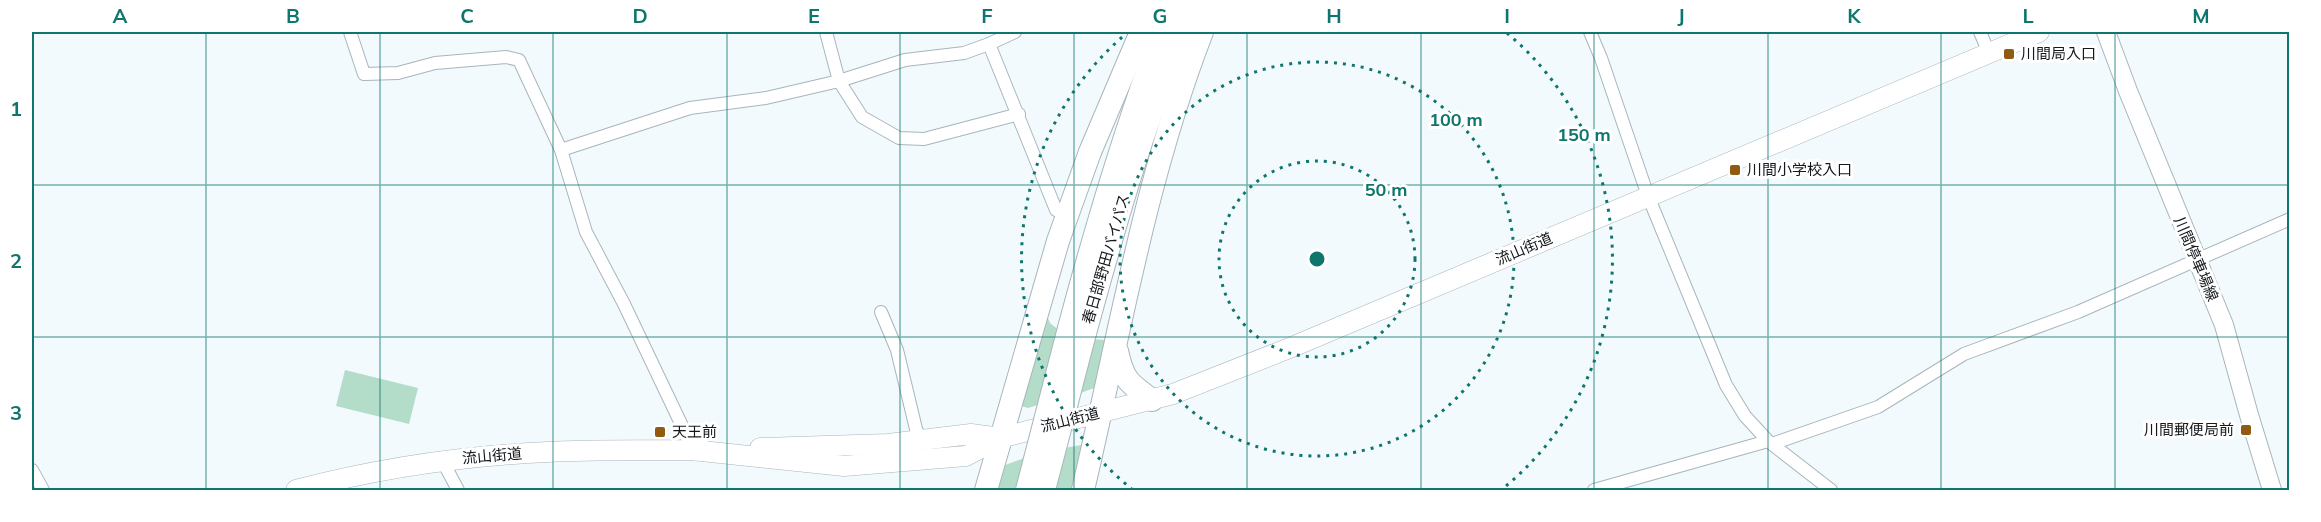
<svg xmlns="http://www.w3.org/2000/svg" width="2321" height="522" font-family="Mulish,'Noto Sans JP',sans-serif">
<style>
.green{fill:#b4ddc9}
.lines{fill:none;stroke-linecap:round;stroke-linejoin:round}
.street-casing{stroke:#a8b5bb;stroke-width:14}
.secondary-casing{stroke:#a8b5bb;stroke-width:20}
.primary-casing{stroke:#a8b5bb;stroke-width:21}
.highway-casing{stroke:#a8b5bb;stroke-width:24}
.street{stroke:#fff;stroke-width:12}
.secondary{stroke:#fff;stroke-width:18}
.primary{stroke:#fff;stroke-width:20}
.highway{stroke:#fff;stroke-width:22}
.highway-bridge-casing{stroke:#a8b5bb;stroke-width:24;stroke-linecap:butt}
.highway-bridge{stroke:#fff;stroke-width:22}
.grid{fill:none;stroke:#0f766e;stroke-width:1.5;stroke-opacity:0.55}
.ring{fill:none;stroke:#0f766e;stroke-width:3;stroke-dasharray:3 6}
.poi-dot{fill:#915a11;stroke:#fff;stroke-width:2}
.labels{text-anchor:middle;stroke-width:6;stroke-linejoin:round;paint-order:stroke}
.poi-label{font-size:15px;fill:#14181b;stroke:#fff;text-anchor:start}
.street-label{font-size:15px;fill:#14181b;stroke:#fff}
.centre{fill:#0f766e;stroke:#fff;stroke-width:3}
.ring-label{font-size:18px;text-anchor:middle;font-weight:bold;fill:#0f766e;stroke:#fff;stroke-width:6;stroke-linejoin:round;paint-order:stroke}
.neatline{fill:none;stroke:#0f766e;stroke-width:2}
.grid-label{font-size:20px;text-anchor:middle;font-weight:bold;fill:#0f766e}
</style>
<rect width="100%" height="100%" fill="#f2fafe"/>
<g class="green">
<path d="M1047,316L1050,323L1060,331L1041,404L1028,408L1018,405Z"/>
<path d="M1110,336L1097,387L1078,394L1092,339L1104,340Z"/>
<path d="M345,370L418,388L409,424L336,406Z"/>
<path d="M1087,444L1074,490H1053L1064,448Z"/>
<path d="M1027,457L1018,490H994L1000,467Z"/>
</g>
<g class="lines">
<defs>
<g id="street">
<path d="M350,32L364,74L398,73L435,63L506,57L519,60L561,150L586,232L624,304L684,430L692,450"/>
<path d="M826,32L839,81L862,117L899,138L924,139L1019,114"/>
<path d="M1590,32L1601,58L1648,196L1726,385L1745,416L1768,441L1831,490"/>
<path d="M1980,32L1989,53"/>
<path d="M989,44L1056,210L1068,214"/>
<path d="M561,150L690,108L766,98L839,81L905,60L964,53L989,44L1015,32"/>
<path d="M881,312L897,350L916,429L921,441"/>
<path d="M1772,444L1878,407L1964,354L2078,312L2290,219"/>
<path d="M442,460L458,490"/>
<path d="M32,470L43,490"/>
<path d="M1594,490L1768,441"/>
</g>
<path id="secondary" d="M2106,32L2128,91L2224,325L2249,415L2272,490"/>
<g id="primary">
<path d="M760,448L888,444L971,434L1000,438"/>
<path d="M692,450L844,466L966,456L1000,438L1173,394L1292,347L2039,32"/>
<path d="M296,490C379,468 462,456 548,452C600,449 652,451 703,450"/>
</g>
<g id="highway">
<path d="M1069,328C1096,227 1125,129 1162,32"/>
<path d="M1085,333C1113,231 1141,129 1183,32"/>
<path d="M1117,351C1123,379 1128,383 1152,400"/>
<path d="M986,490L1058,241L1090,152L1141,32"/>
<path d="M1083,490C1119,337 1145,179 1202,32"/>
</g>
</defs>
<use href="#street" class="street-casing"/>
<use href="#secondary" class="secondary-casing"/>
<use href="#primary" class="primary-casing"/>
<use href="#highway" class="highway-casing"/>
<use href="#street" class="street"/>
<use href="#secondary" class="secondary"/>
<use href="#primary" class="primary"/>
<use href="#highway" class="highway"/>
<defs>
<g id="highway-bridge">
<path d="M1027,490L1069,328"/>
<path d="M1044,490L1085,333"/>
</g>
</defs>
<use href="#highway-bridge" class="highway-bridge-casing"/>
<use href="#highway-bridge" class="highway-bridge"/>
</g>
<path class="grid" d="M206,32V490M380,32V490M553,32V490M727,32V490M900,32V490M1074,32V490M1247,32V490M1421,32V490M1594,32V490M1768,32V490M1941,32V490M2115,32V490M32,185H2290M32,337H2290"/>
<g class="ring">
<circle cx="1317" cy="259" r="98"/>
<circle cx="1317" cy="259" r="197"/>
<path d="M1133 490A295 295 0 0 1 1127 33M1507 33A295 295 0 0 1 1501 490"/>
</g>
<g class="poi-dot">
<rect x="2003" y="48" width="12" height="12" rx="3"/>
<rect x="1729" y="164" width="12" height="12" rx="3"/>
<rect x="2240" y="424" width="12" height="12" rx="3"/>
<rect x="654" y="426" width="12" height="12" rx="3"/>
</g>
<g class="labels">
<g class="poi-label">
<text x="2021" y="59">川間局入口</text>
<text x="1747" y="175">川間小学校入口</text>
<text x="2234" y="435" text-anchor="end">川間郵便局前</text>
<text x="672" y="437">天王前</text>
</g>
<g class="street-label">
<text transform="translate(1524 249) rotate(-23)" y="5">流山街道</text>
<text transform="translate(1106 259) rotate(-74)" y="5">春日部野田バイパス</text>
<text transform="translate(2196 259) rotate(67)" y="5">川間停車場線</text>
<text transform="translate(1070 420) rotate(-14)" y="5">流山街道</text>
<text transform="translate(492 456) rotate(-5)" y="5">流山街道</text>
</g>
</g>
<circle cx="1317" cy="259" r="9" class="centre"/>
<g class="ring-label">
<text x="1456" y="126">100 m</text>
<text x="1584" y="141">150 m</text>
<text x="1386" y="196">50 m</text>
</g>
<rect width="2321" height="522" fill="none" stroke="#ffffff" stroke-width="66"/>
<rect x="33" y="33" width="2255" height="456" class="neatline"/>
<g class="grid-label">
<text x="120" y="23">A</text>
<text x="293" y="23">B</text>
<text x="467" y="23">C</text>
<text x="640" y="23">D</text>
<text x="814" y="23">E</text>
<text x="987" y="23">F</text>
<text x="1160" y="23">G</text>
<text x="1334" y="23">H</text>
<text x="1507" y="23">I</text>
<text x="1681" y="23">J</text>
<text x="1854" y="23">K</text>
<text x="2028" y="23">L</text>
<text x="2201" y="23">M</text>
<text x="16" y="116">1</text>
<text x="16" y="268">2</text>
<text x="16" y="420">3</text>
</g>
</svg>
